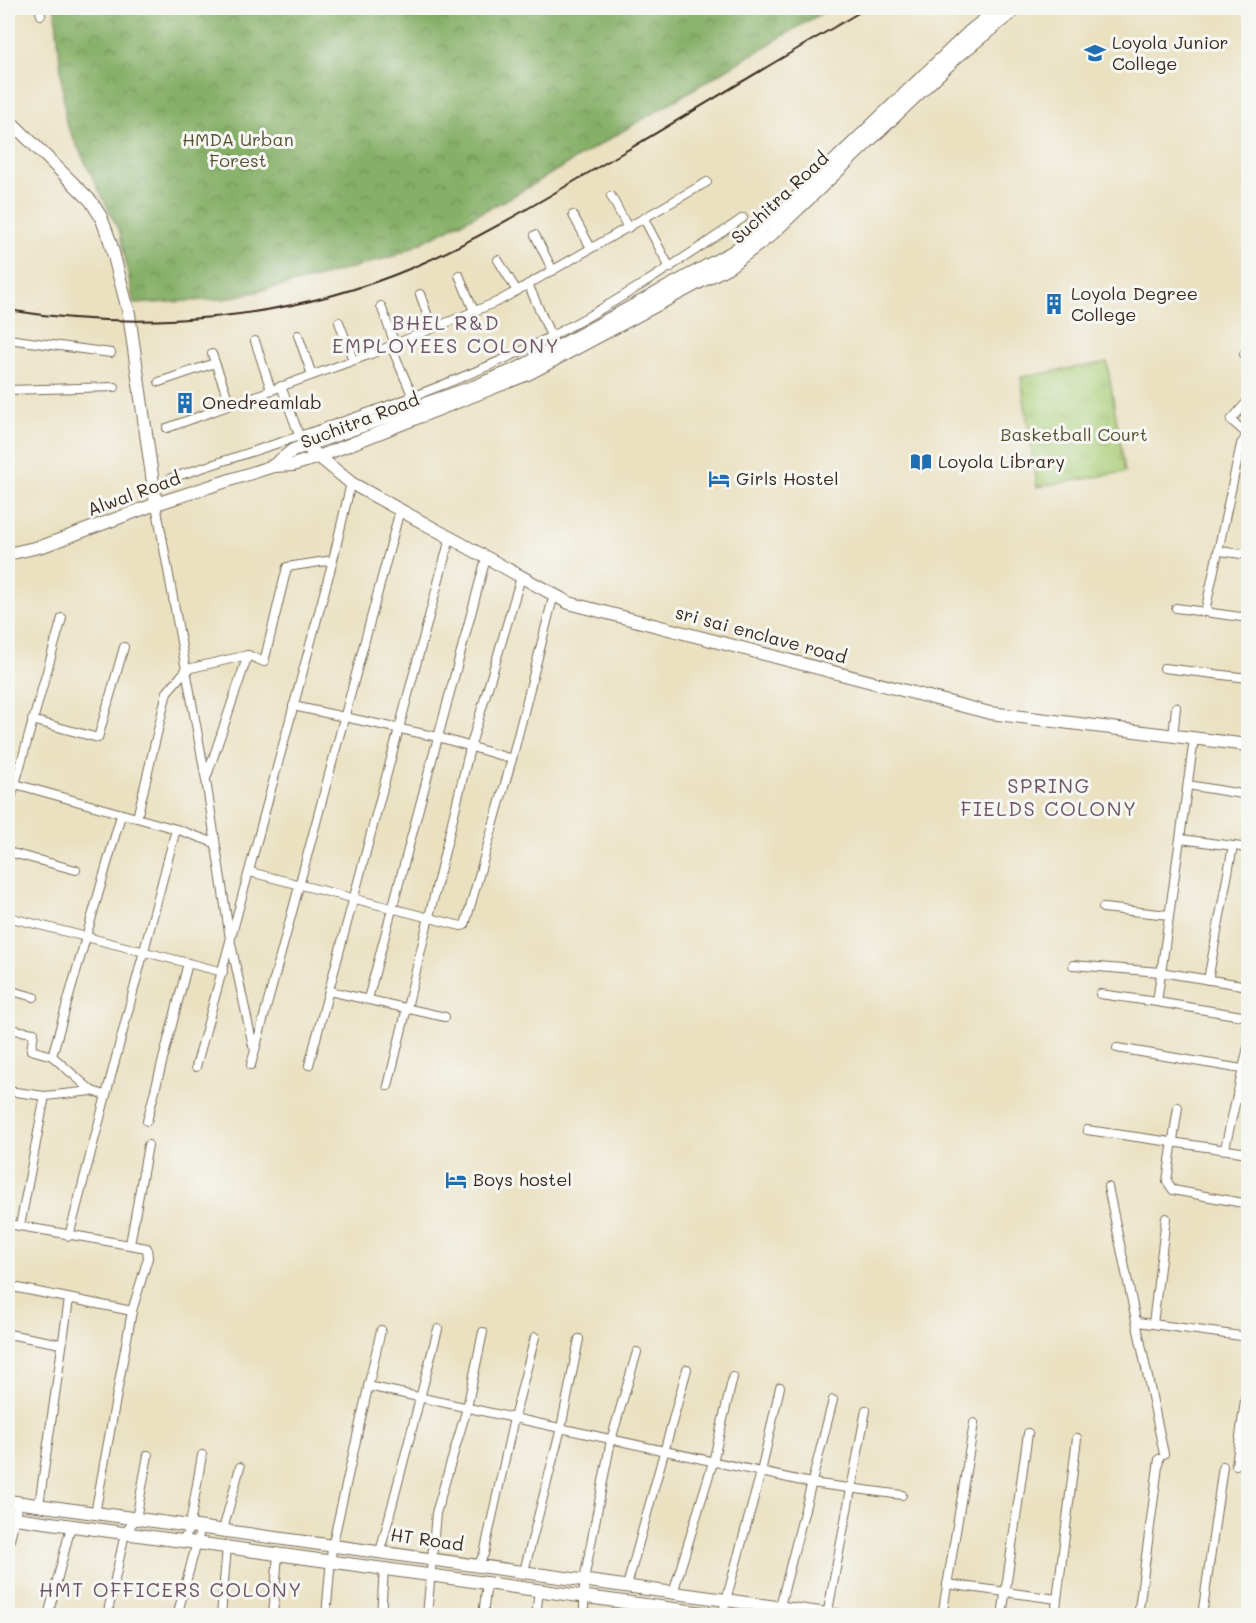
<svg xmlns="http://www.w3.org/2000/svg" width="1256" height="1623" font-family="Mali,sans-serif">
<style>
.forest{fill:url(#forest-crowns);stroke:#606d43;stroke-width:1.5}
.park{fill:url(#park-tufts);stroke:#727c4a;stroke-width:1.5}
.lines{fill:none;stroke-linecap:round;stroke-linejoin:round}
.street-casing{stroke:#786a57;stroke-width:10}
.secondary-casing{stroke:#786a57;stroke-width:14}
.street{stroke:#fff;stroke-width:8}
.secondary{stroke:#fff;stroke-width:12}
.rail{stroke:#3b2a1e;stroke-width:2}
.labels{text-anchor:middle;stroke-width:6;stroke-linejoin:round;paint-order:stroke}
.poi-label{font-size:18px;fill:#3b2a1e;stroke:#f6f6f2;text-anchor:start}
.park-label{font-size:18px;fill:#565334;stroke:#f6f6f2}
.street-label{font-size:18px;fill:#3b2a1e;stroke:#f6f6f2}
.neighbourhood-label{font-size:20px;letter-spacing:1.5px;fill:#6f5666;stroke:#f6f6f2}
</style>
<defs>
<pattern id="forest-crowns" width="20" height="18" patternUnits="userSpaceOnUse" patternTransform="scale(1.5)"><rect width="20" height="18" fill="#86b068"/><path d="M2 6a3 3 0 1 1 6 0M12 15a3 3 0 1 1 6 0" fill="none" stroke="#6f8f55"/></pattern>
<pattern id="park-tufts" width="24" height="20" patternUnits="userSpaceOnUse" patternTransform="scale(1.5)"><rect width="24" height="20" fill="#a9cd77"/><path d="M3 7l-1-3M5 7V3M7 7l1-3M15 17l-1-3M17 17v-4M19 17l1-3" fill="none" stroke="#92b066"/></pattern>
</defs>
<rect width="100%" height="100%" fill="#f6f6f2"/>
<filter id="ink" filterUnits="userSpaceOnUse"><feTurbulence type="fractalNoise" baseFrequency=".0167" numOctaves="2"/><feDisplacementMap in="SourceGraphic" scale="12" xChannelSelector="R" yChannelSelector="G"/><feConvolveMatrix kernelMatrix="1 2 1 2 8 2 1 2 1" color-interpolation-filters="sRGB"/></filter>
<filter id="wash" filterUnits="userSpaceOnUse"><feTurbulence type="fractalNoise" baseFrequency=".008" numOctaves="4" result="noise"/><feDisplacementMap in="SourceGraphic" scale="24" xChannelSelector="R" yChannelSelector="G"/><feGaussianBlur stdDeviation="1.35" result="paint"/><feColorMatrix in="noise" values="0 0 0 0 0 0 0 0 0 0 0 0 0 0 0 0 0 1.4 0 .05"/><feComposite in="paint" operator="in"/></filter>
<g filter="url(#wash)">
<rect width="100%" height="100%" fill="#eae1c1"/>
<path class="forest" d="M55,8H830L513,196L397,255L312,279L224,299L134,304L120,233L66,123Z"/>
<path class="park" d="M1107,362L1125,472L1037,487L1021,377Z"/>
</g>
<g filter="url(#ink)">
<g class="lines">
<defs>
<g id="street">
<path d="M39,8L41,15"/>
<path d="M611,196L628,228"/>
<path d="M573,215L591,248"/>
<path d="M644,219L670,268"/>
<path d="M535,235L553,271"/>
<path d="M498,260L517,291"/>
<path d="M459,275L474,311"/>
<path d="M528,284L551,336"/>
<path d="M420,294L432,328"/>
<path d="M381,306L395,344"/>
<path d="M339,322L353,360"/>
<path d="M298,335L312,375"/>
<path d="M8,339L111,353"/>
<path d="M255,341L271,390"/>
<path d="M391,346L412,395"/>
<path d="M212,354L230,404"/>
<path d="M1244,354L1248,353"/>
<path d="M159,382L215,363"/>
<path d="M281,386L301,440"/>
<path d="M8,390L115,387"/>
<path d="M1248,401L1231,420L1248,435"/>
<path d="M167,428L371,354L499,301L707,182"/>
<path d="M171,478C293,438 418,401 534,345C607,309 676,264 743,218"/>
<path d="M156,504L206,780L230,939L253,1046"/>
<path d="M1220,551L1248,555"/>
<path d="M1176,608L1248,618"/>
<path d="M1205,612L1241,444L1248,434"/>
<path d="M1164,668L1248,678"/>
<path d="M293,706L438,737L512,759"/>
<path d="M32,720L98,738L124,647"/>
<path d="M1173,737L1176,707"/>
<path d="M1194,739L1157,1002L1248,1017"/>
<path d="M207,776L248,655"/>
<path d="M8,782L176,829L215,843"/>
<path d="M1188,785L1248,795"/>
<path d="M8,809L62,618"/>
<path d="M137,818L167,692L187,669L248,655L264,662L287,567L333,560"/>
<path d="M1181,839L1248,848"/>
<path d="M8,852L76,870"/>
<path d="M250,872L461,926L465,925L512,759L554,594"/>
<path d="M1103,908L1169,915"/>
<path d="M8,917L223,972"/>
<path d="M1073,965L1160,972L1248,986"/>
<path d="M1208,980L1233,846"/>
<path d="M8,990L34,997"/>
<path d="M329,991L445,1017"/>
<path d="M1100,994L1157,1002"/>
<path d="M368,999L486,558"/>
<path d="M8,1029L34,1033L31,1050L52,1056L92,1091L105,1095"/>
<path d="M1117,1048L1248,1070"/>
<path d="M52,1056L121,815"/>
<path d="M251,1065L400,510"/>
<path d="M309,1065L450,538"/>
<path d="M196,1067L333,560L351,483"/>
<path d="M388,1086L470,748L521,577"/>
<path d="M8,1091L45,1096L92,1091"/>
<path d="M1178,1107L1167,1181L1173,1190L1248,1204"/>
<path d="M147,1121L188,963"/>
<path d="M1087,1130L1248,1153"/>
<path d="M1225,1148L1248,1047"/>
<path d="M1108,1187L1164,1454"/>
<path d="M8,1224L147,1248L148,1258L132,1311L95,1514"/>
<path d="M20,1226L45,1096"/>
<path d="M69,1236L176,829"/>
<path d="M130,1244L148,1145"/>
<path d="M8,1286L132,1311"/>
<path d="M1138,1322L1248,1337"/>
<path d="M1153,1324L1166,1218"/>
<path d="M8,1334L61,1344"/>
<path d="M368,1386L811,1483L902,1495"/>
<path d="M1236,1465L1248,1379"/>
<path d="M39,1505L69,1299"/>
<path d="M223,1530L240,1467"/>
<path d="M184,1541L190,1525L202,1455"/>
<path d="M8,1550L18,1502"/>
<path d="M380,1552L438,1329"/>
<path d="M478,1565L484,1554L514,1418L535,1337"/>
<path d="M524,1571L561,1428L579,1339"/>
<path d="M947,1584L1057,1599"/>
<path d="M627,1586L687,1369"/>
<path d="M673,1593L713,1462L733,1377"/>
<path d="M780,1606L833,1400"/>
<path d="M722,1615L761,1472L780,1387"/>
<path d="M48,1616L71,1526"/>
<path d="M107,1616L125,1533L136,1519L148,1455"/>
<path d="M177,1616L201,1527"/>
<path d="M221,1616L227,1547"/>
<path d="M273,1616L278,1554"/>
<path d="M326,1616L332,1547L381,1330"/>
<path d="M381,1616L384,1568"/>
<path d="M427,1616L436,1513L467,1408L483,1332"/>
<path d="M483,1616L487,1582"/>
<path d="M536,1616L539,1590"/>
<path d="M584,1616V1580L611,1440L637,1352"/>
<path d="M641,1616L642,1603"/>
<path d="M827,1616L866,1410"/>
<path d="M942,1616L974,1423"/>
<path d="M1002,1616L1028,1433"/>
<path d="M1055,1616L1077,1438"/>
<path d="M1138,1616L1159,1459"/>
<path d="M1202,1616L1223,1466"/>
</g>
<g id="secondary">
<path d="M8,119L91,201L101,217L110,241L129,314L156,504"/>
<path d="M305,445L351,483L569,603L990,713L1248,745"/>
<path d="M273,466L293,450L473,387L519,368L734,251L786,207L969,32L999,8"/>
<path d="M8,554L43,546L156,504L273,466L293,465L318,457L528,374L730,266L770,236L958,56L1017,8"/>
<path d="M8,1501L842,1616"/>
<path d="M8,1517L725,1616"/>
</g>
</defs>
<use href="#street" class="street-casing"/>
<use href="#secondary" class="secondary-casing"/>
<use href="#street" class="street"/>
<use href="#secondary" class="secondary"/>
<path class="rail" d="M8,310C142,332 287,321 414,267C488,235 555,192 624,152C705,104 786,55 867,8"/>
</g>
</g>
<defs>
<symbol id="university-bare" viewBox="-9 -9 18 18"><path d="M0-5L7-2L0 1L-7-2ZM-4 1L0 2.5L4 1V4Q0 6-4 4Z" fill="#1f6fb2" stroke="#f6f6f2" stroke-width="2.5" paint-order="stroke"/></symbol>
<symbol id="building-bare" viewBox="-9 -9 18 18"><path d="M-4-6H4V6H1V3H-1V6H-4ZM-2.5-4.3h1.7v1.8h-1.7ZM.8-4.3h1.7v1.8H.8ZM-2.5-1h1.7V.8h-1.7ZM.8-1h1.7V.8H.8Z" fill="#1f6fb2" stroke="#f6f6f2" stroke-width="2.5" paint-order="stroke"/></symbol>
<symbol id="library-bare" viewBox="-9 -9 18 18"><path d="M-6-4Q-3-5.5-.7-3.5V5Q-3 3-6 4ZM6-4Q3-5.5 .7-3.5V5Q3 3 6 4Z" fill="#1f6fb2" stroke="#f6f6f2" stroke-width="2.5" paint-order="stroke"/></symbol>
<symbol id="hotel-bare" viewBox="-9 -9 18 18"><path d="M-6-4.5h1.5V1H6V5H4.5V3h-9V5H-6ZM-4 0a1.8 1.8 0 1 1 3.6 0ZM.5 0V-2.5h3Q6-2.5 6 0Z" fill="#1f6fb2" stroke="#f6f6f2" stroke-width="2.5" paint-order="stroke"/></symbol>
</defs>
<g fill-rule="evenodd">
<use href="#university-bare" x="1080" y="38" width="30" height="30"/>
<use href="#building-bare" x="1039" y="289" width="30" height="30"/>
<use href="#building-bare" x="170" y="388" width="30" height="30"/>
<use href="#library-bare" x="906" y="447" width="30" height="30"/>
<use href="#hotel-bare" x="704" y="464" width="30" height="30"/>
<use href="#hotel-bare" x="441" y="1165" width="30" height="30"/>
</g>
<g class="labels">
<g class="poi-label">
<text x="1112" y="49">Loyola Junior<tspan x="1112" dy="21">College</tspan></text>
<text x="1071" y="300">Loyola Degree<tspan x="1071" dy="21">College</tspan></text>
<text x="202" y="409">Onedreamlab</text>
<text x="938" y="468">Loyola Library</text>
<text x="736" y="485">Girls Hostel</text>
<text x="473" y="1186">Boys hostel</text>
</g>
<g class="park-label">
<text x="238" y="146">HMDA Urban<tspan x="238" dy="21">Forest</tspan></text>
<text x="1074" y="441">Basketball Court</text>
</g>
<g class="street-label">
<text transform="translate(780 198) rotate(-43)" y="6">Suchitra Road</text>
<text transform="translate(360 421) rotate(-21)" y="6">Suchitra Road</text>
<text transform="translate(134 494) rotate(-20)" y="6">Alwal Road</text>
<text transform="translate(761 635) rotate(15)" y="6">sri sai enclave road</text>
<text transform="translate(427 1540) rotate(8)" y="6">HT Road</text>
</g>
<g class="neighbourhood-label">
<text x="446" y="330">BHEL R&amp;D<tspan x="446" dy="23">EMPLOYEES COLONY</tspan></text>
<text x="1049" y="793">SPRING<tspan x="1049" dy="23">FIELDS COLONY</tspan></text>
<text x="171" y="1597">HMT OFFICERS COLONY</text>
</g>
</g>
<rect width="1256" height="1623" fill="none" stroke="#f6f6f2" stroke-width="30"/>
</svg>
